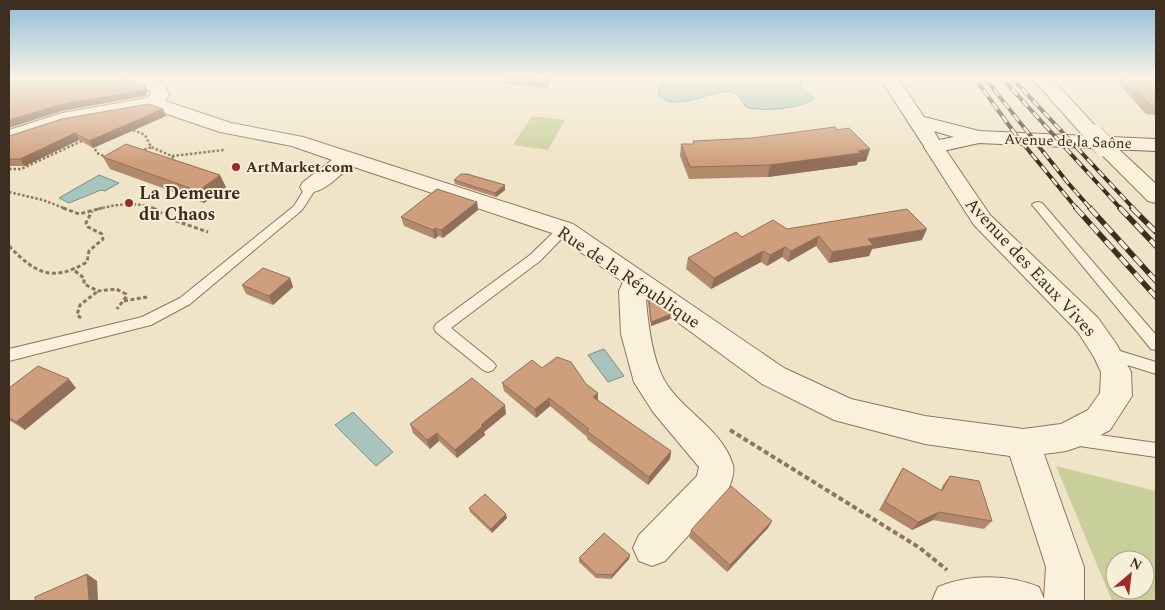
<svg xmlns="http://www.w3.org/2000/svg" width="1165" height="610" font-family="Spectral,serif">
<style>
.green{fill:#c9cf9b;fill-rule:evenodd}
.water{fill:#a9c4bc;stroke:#6f938a}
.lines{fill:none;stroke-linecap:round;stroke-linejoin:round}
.lane-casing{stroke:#8d765c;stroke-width:2}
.street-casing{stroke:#8d765c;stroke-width:2}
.secondary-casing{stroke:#6f573f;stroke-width:2}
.path-far2{stroke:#8d765c;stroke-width:2.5;stroke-dasharray:2.5 2;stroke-linecap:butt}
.path-far1{stroke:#8d765c;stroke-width:3;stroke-dasharray:4 2.5;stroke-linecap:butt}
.path{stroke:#8d765c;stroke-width:4;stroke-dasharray:5 3;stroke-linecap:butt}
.lane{fill:#faf1dc;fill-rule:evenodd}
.street{fill:#faf1dc;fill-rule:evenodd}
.secondary{fill:#faf1dc;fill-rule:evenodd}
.rail-far1-casing{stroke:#3d2e20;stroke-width:4}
.rail-casing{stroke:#3d2e20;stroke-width:5.5}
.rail-far1{stroke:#f7eed8;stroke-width:2.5;stroke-dasharray:8;stroke-linecap:butt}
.rail{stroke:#f7eed8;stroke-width:4;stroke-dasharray:11;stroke-linecap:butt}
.street-bridge-casing{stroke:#8d765c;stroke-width:22;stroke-linecap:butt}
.street-bridge{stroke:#faf1dc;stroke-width:21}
.wall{fill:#b2896c}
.shaded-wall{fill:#916f58}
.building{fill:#cf9f7d;stroke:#916f58}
.poi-dot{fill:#9e2a2b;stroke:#f7eed8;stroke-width:2}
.labels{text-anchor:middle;stroke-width:4;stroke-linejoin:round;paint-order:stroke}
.far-street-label{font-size:15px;fill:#3d2e20;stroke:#f7eed8}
.far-poi-label{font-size:15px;font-weight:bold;fill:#3d2e20;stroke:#f7eed8;text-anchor:start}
.poi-label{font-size:18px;font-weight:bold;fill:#3d2e20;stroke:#f7eed8;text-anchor:start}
.street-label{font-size:18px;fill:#3d2e20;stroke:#f7eed8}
</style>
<rect width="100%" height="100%" fill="#f0e4c8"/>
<g class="green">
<path d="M532,116L565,120L548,150L513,145Z"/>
<path d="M1056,466L1156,491V601H1112ZM1115,560H1145V590H1115Z"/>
</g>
<g class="water">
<path d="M664,77H803L802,84L800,83V86L814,98C803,109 760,112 746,107C742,103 741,97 737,94C721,82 680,116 658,95Z"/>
<path d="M99,175L119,183L105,191L101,190L69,203L59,198Z"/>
<path d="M604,349L624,376L608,382L588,355Z"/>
<path d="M353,412L393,452L376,466L335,425Z"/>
</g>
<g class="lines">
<defs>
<g id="lane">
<path d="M311,184L317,187L302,210L190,304L151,325L9,361V349L142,317L180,298L294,206L307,185Z"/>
<path d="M1038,202L1042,203L1156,335V350L1151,349L1034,207L1032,205L1034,203Z"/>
<path d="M564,225L568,226L570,229L568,232L540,261L451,328L493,362L496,366L493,370L488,372L483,370L436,332L434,328L436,324L530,255L560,226Z"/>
<path d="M1107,347L1156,362V374L1102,357L1100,353L1102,349Z"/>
<path d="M1072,431L1156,443V457L1072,445L1066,443L1064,438L1066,433Z"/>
</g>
<g id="street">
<path d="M124,77H148L164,83L169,94L165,101L231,123L303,137L573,224L784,368L851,399L925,416L1023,429L1061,424L1088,410L1100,393L1101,372L1094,357L1078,332L974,225L924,147L927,143L934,141L941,143L990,215L1098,318L1117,345L1131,372L1132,396L1110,430L1078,447L1066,451L1044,454L1084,567V601H932L938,587C969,574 1008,574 1039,587L1044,599L1046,567L1010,456L925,444L834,420L762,384L646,299C648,324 652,356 663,378C680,410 722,428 733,465C735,474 730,486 726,494L665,561L652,566L639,561L633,548L639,535L697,476L699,467L653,412L634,382L621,334L619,291L623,282L555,234L351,166C337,177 322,196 303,192L300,187L303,182L332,160L292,146L220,132L152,109L66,124L9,143V130L62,113L147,98L151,94L150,90L127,81Z"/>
<path d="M1031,77H1050L1100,131L1103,135L1100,139L1093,141L1086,139Z"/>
<path d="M1104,140L1111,142L1156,184V203L1148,201L1097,150L1094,146L1097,142Z"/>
</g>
<path id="secondary" d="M879,77H897L924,117L979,131L1156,139V151L979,143L934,153L927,151ZM934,131L954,137L939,140Z"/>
</defs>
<use href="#lane" class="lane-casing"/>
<use href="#street" class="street-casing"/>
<use href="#secondary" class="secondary-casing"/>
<g class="path-far2">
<path d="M133,130L145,135L151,147L172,156L176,163"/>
<path d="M95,149L97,153L108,158"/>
<path d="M140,151L152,147"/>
<path d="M172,156L224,150"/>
<path d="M9,169H21L84,140"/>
<path d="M9,192L43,200L66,209"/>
<path d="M98,209C118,204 136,201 156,209"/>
</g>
<g class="path-far1">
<path d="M63,208L79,214L102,208"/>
<path d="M153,208L173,220L208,232"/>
<path d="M9,246C35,273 52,283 87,262L89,251L103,239L102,234L88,227L86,223L92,211"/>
<path d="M75,271L84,278V284L98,291L116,289L126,294V297L117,309"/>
<path d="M124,301L147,297"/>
<path d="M81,318L77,315L80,305L98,291"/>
</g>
<path class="path" d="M730,430L920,548L947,570"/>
<use href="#lane" class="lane"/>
<use href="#street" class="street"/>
<use href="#secondary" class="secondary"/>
<defs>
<g id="rail-far1">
<path d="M974,77L1016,135L1077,209"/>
<path d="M984,77L1068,183L1091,209"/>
<path d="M1001,77L1121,209"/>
<path d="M1011,77L1134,209"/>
</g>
<g id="rail">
<path d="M1076,208L1156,297"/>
<path d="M1090,208L1156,281"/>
<path d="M1120,208L1156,246"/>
<path d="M1132,208L1156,232"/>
</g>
</defs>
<use href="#rail-far1" class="rail-far1-casing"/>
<use href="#rail" class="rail-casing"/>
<use href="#rail-far1" class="rail-far1"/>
<use href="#rail" class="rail"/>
<defs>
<path id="street-bridge" d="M1093,135L1104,146"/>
</defs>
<use href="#street-bridge" class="street-bridge-casing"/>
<use href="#street-bridge" class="street-bridge"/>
</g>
<g class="wall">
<path d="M503,77H552L547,88L504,83Z"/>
<path d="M1113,77H1156V115L1146,114Z"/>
<path d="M166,116L93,148L79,140L25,166H9V136Z"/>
<path d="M693,141L866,161L858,162L857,165L768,177L689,179L680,156L681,144H693Z"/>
<path d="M103,157L226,187L204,203L110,169Z"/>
<path d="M454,180L505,190L496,197L455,184Z"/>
<path d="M477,202L478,210L443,238L438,236L435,239L404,226L401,217Z"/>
<path d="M787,229L922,240L872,249L869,256L829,263L816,246L788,262L782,257L767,266L761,262L711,289L686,269L688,258L742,237Z"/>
<path d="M290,278L293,287L273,305L246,294L242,285Z"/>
<path d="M649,298L670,319L651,326L648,303Z"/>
<path d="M542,368L586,384L598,393V400L671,451L670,459L648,485L587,439V437L550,406L536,418L504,391L502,383Z"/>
<path d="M9,388H76L25,430L9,420Z"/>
<path d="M506,414L484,432L485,435L457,458L439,441L430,449L413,433L410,424Z"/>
<path d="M903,468L941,490L943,485L950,476L992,521L984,529L933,520L912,530L879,510L898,476Z"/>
<path d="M469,508L507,518L492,533L470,512Z"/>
<path d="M772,521L768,528L727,572L689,537L691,530Z"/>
<path d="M579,558L629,559L611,579L596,578L579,562Z"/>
</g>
<g class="shaded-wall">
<path d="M548,77H552L547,88L546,80Z"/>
<path d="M145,85L148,91L146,96L62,111L9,128V120L58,105Z"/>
<path d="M163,109L166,116L93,148L89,141Z"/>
<path d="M75,133L79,140L25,166L20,159Z"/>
<path d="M870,149L866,161L858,162L857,165L768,177L770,165Z"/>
<path d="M220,175L226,187L204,203L198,191Z"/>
<path d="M505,185V190L496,197L495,193Z"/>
<path d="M477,202L478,210L443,238L441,230Z"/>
<path d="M436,228L438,236L435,239L433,230Z"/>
<path d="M927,229L922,240L872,249L869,256L829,263L832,252L868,239Z"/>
<path d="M819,236L816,246L788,262L791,251Z"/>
<path d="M785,247L782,257L767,266L770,255Z"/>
<path d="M763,251L761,262L711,289L714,278Z"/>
<path d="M290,278L293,287L273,305L269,296Z"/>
<path d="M671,314L670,319L651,326V322Z"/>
<path d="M69,379L76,388L25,430L16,422Z"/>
<path d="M598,393V401L593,397Z"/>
<path d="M549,398L550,406L536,418L535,409Z"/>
<path d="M505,405L506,414L484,432L485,435L457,458L455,450L481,425Z"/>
<path d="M437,433L439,441L430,449L427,440Z"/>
<path d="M671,451L670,459L648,485L649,477Z"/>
<path d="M939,512L933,520L912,530L918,522Z"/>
<path d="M506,514L507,518L492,533L491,529Z"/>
<path d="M772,521L768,528L727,572L730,565Z"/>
<path d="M630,555L629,559L611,579L612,575Z"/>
<path d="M87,574L97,581L98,601H89Z"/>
</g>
<g class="building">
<path d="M9,77H120L145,85L143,90L58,105L9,120Z"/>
<path d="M516,77H548L546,80Z"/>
<path d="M1125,77H1156V106H1151Z"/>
<path d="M148,104L163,109L89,141L75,133L20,159H9V136L62,119Z"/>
<path d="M835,127L837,130L849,128L870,149L858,151L861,153L770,165L690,167L681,144H694L693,141L752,138Z"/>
<path d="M126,144L220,175L198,191L103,157Z"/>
<path d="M461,174H467L505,185L495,193L454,180Z"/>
<path d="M437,189L477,202L441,230L436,228L433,230L401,217Z"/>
<path d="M907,209L927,229L868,239L873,245L832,252L819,236L791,251L785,247L770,255L763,251L714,278L688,258L736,232L742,237L773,220L787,229Z"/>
<path d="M263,268L290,278L269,296L242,285Z"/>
<path d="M649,298L671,314L651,322Z"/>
<path d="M557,357L571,362L586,384L598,393L593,397L671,451L649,477L587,431L589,429L549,398L535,409L502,383L532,360L542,368Z"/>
<path d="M38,366L69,379L16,422L9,417V388Z"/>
<path d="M472,378L505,405L481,425L483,426L455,450L437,433L427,440L410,424Z"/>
<path d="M903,468L942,491L950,476L979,481L992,521L939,512L918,522L885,502Z"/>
<path d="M731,486L772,521L730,565L691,530Z"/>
<path d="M485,494L506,514L491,529L469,508Z"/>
<path d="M604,533L630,555L612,575L596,574L579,558Z"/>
<path d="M87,574L89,601H35V597Z"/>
</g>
<linearGradient id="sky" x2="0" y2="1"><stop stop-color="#8fbad6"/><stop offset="0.48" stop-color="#f8f3e6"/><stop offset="1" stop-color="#f8f3e6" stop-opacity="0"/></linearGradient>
<rect width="1165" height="162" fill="url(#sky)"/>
<g class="poi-dot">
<circle cx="236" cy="167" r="5"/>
<circle cx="129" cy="203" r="5"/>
</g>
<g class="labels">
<g class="far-street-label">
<text transform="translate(1068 141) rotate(2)" y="5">Avenue de la Saône</text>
</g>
<g class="far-poi-label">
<text x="246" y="172">ArtMarket.com</text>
</g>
<g class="poi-label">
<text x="139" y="199">La Demeure<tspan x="139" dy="21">du Chaos</tspan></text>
</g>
<g class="street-label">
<text transform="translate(1031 267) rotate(47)" y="6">Avenue des Eaux Vives</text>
<text transform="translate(629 277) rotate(34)" y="6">Rue de la République</text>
</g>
</g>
<rect width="1165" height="610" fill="none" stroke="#3d2e20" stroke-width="20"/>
<g transform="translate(1130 575) rotate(28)"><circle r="24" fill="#f7eed8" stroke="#ada18e"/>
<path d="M0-4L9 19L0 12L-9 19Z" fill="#9e2a2b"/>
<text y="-8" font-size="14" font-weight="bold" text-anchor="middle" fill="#3d2e20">N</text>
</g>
</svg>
